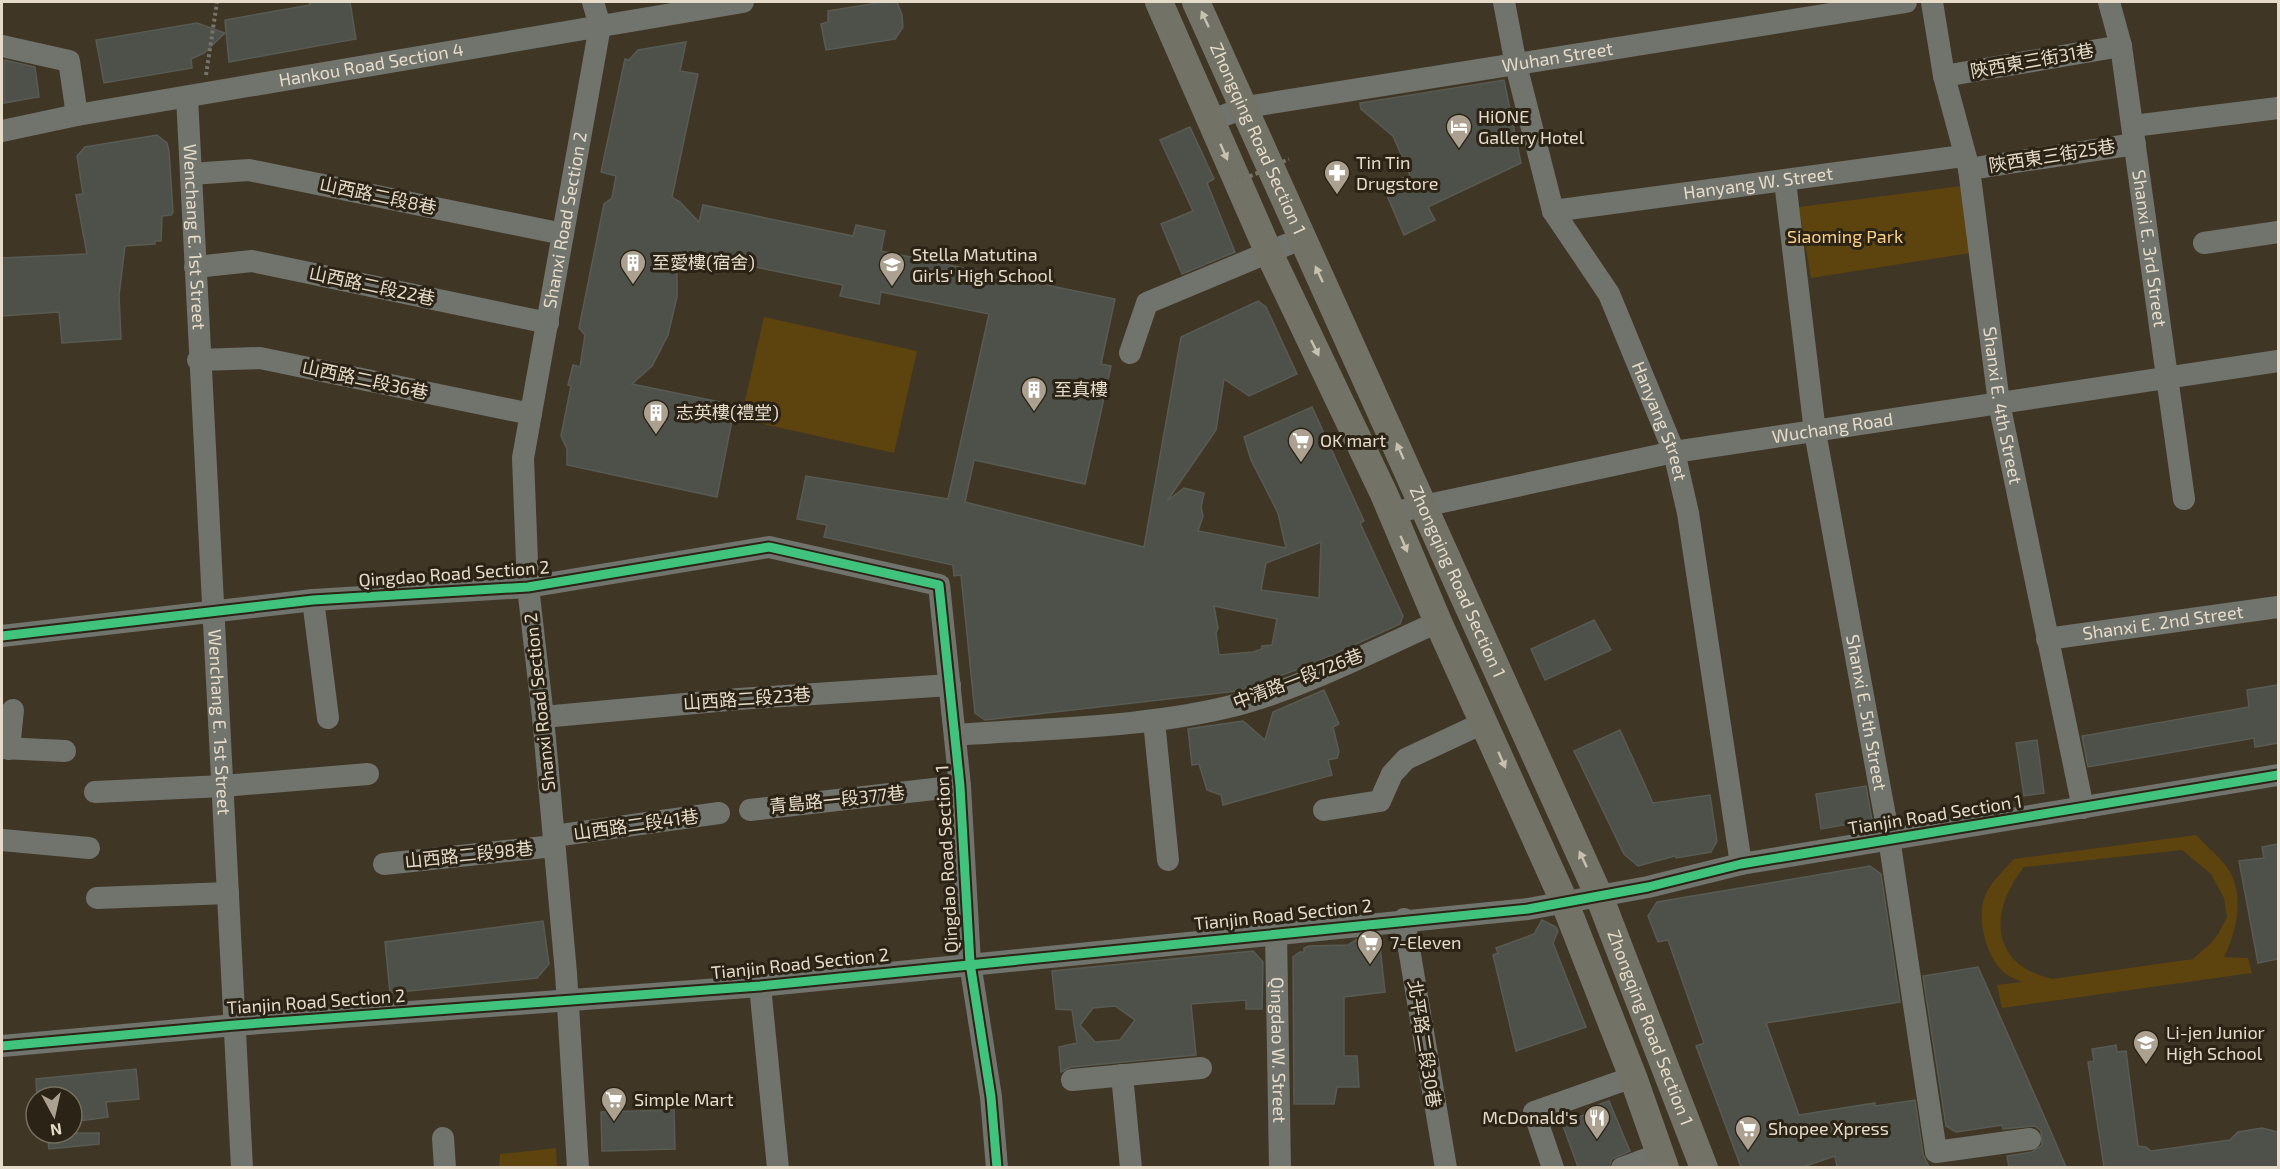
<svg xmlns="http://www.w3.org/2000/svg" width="2280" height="1169" font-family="'Exo 2','Noto Sans TC',sans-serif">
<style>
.green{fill:#5d440f;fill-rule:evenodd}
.building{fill:#4e5149;stroke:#585b53;stroke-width:1.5;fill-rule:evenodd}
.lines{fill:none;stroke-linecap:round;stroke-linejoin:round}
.path{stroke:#75746c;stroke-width:4;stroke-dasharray:3 3;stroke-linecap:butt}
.minor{stroke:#71736d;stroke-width:22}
.major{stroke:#737267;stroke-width:28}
.path-bridge{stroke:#75746c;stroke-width:4;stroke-dasharray:3 3;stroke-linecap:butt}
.cycleway-casing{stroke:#2b2315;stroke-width:13}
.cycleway{stroke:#40c37c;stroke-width:9}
.oneway{fill:#c9c1b0}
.labels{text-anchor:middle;stroke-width:6;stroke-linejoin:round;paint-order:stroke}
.street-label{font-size:18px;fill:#e6dbc9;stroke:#2b2315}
.poi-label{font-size:18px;fill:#e6dbc9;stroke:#2b2315;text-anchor:start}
.park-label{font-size:18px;fill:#fad086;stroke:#2b2315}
</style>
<rect width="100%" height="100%" fill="#403625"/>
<g class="green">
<path d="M1961,186L1970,253L1811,278L1799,207Z"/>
<path d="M764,317L917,351L894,453L741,419Z"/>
<path d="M2196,835C2207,847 2224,860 2231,874C2244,901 2236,932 2224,957L2248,958L2252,973L2002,1008L1997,985L2022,982C2017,980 2011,977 2006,974C1986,959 1976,918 1985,896C1991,882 2004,870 2014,859ZM2182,850L2211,874L2224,898L2227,917L2219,933L2211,943L2193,959L2052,979C1989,964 1989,911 2024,867Z"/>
<path d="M556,1148L557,1167H499L500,1154Z"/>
</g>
<g class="building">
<path d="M309,2H350L356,39L229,62L225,20L310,5Z"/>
<path d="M884,2H897L902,15L903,27L895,39L826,50L821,24L828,22V11Z"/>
<path d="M197,23L225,33L204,53L191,59L192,68L104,83L96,40Z"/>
<path d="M686,42L680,71L698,74L672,197L680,202L699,222L703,205L853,236L856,225L885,231L881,251L1115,299L1101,364L1111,366L1085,484L974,460L965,502L1144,547L1181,337L1258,301L1266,307L1297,374L1249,396L1224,379L1216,430L1167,501L1184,488L1204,493L1201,507L1203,516L1198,531L1286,548L1278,513L1251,460L1244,437L1312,407L1364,521L1360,523L1403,616L1400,624L1310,665L1237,691L985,720L975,713L961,575L954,576L953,565L824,537L827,525L797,519L806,476L948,499L989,314L881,292L879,304L840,296L843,285L677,251V297L668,335L652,366L632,384L735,405L717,497L567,465V449L561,436L571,386L568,385L573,365L580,367L585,335L579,328L604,204L612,198L616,176L601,172L625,59L629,60L638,50ZM1321,542L1319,598L1261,590L1266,563ZM1214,606L1277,619L1272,645L1262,646V649L1253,652L1219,655L1216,633L1218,628Z"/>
<path d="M4,60L35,67L39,97L4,103Z"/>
<path d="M1504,80L1521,163L1428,207L1435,220L1404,235L1383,186L1410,175L1393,136L1361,109L1360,103Z"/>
<path d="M1190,127L1214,179L1207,183L1235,252L1182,274L1161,224L1193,211L1160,140Z"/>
<path d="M157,135L167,143L169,151L173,212L171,215L162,216L161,241H155V244L125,246L119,295L121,339L62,343L59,312L2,316V258L87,254L76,195L83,194L77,156L85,147Z"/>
<path d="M1594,620L1611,650L1545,680L1531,649Z"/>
<path d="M2278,685V743L2255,747L2254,738L2088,767L2082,736L2249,707L2247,690Z"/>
<path d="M1324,690L1339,724L1333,727L1339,752L1337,758L1328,760L1332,775L1223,805L1221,795L1207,790L1199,764L1192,765L1188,729L1243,721L1265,740L1273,712Z"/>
<path d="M1620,730L1653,803L1710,795L1717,841L1711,852L1676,858L1675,856L1638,866L1624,854L1574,751Z"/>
<path d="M2037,740L2044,793L2024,796L2016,743Z"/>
<path d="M1866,786L1872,820L1821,829L1816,794Z"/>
<path d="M2278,844V959L2258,963L2239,861L2264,858L2262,847Z"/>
<path d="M1870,866L1881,874L1900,1002L1766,1023L1799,1115L1875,1103V1106L1915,1100L1923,1154L1929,1167H1837L1835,1156L1803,1167H1741L1696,1046L1704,1043L1668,940L1658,942L1648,916L1657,902Z"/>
<path d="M1542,920L1556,927L1558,931L1553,943L1586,1027L1516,1051L1493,955L1498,953L1496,948L1534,934Z"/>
<path d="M543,921L549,964L537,978L390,993L385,942Z"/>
<path d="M1379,937L1385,992L1344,997V1056H1357L1359,1087H1337L1334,1104H1294L1293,957L1300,952H1304V948L1309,946L1348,945L1356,940Z"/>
<path d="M1253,951L1263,962L1262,1009H1246V1000L1191,1004L1196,1055L1071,1067L1061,1072L1059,1047L1077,1043L1072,1010L1056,1009L1052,971ZM1115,1006L1135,1020L1120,1040L1095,1042L1080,1025L1093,1008Z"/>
<path d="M1978,967L2048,1125L2066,1167H2009L2007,1156L2032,1152L2042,1145L2041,1131L2035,1126L2003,1129L2002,1125L1956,1132L1946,1126L1923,976Z"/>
<path d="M2116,1045L2117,1052L2126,1051L2138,1146L2146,1147L2151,1151L2230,1140L2238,1132L2262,1128L2278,1132V1167H2104L2088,1062L2094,1061L2092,1049Z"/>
<path d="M136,1069L139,1099L106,1102L108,1117L72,1122V1097H37L36,1079Z"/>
<path d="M1609,1101L1630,1151L1612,1159L1609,1167H1578L1562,1123L1590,1113L1588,1108Z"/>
<path d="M674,1110L675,1149L602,1151L601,1112Z"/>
<path d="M47,1133H99V1144L49,1149Z"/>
</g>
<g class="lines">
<path class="path" d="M206,75L217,2"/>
<g class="minor">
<path id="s1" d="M1504,2L1516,65L1553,211L1609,294L1674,452L1688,513L1741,864"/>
<path id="s2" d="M1932,2L1944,76L1969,169L1999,403L2083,808"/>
<path id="s3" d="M2109,2L2121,46L2184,499"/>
<path d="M2,46L69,61L77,115"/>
<path d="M1944,76L2121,46"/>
<path id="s4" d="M187,97L242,1168"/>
<path id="s5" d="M1210,121L1246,107L1906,2"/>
<path d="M2133,126L2278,108"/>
<path id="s6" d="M2,131L77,115L743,2"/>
<path d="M1969,169L2135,144"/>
<path d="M191,174L249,170L563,234"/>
<path id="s7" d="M1785,181L1815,432L1889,838L1936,1152L2030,1139"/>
<path id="s8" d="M1553,211L1963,156"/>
<path d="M2204,243L2278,232"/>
<path d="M195,267L252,261L548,323"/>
<path d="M1130,353L1147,303L1303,238"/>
<path d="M198,360L260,358L531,414"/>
<path id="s9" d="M1391,513L1674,452L2278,361"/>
<path d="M313,600L328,718"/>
<path d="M2,636L313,600L528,587L769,547L939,585L960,786L970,963L991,1097L997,1168"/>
<path id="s10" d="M2047,639L2278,607"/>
<path d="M543,717L739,699L950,685"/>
<path d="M1154,721L1168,860"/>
<path d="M955,735C1050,728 1148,728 1240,704C1304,687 1377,649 1438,622"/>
<path d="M2,748L65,751"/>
<path d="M9,749L13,710"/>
<path d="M95,792L223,786L368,774"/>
<path d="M750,810L960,786"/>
<path d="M1324,810L1380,801L1392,774L1406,759L1485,722"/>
<path d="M554,836L719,813"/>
<path d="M2,840L89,848"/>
<path d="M384,864L554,846"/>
<path d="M97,898L228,893"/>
<path d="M1404,919L1446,1168"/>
<path id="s11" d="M1276,933L1280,1168"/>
<path d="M760,986L778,1168"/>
<path d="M2,1046L235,1025L760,986L1528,909L1648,887L1741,864L2278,775"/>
<path d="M1122,1075L1131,1168"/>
<path d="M1072,1080L1201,1068"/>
<path d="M443,1138L445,1168"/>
<path id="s12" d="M578,1168L566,973L543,717L528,587L523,458L600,26L593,2"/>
<path d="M1553,1168L1534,1112L1633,1077"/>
<path d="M1622,1168L1660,1154"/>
</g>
<g class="major">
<path d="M1159,2L1269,253L1384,494L1438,622L1564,901L1633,1077L1665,1168"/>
<path id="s13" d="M1196,2L1599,896L1704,1168"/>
</g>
<path class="path-bridge" d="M1228,186L1289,159"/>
<defs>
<g id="cycleway">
<path d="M2,636L313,600L528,587L769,547L939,585L960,786L970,963L991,1097L997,1168"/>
<path d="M2,1046L235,1025L760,986L1528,909L1648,887L1741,864L2278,775"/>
</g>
</defs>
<use href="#cycleway" class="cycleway-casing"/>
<use href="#cycleway" class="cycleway"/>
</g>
<defs><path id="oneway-solid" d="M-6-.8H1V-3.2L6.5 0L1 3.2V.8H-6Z" transform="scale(1.5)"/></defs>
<g class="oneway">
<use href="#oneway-solid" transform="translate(1205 19) rotate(-115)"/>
<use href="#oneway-solid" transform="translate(1224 152) rotate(66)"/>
<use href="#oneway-solid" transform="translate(1319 274) rotate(-115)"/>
<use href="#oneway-solid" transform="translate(1315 348) rotate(64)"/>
<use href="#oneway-solid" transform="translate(1400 451) rotate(-114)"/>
<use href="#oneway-solid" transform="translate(1404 544) rotate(67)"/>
<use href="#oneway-solid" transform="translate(1502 760) rotate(66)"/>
<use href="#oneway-solid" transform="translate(1583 859) rotate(-115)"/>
</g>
<defs>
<symbol id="hotel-pin" viewBox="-11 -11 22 30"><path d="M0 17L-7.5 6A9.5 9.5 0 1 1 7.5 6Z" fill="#aca190" stroke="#2b2315"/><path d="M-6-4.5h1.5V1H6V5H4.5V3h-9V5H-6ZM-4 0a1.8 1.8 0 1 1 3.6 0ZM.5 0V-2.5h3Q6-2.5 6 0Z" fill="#fff"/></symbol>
<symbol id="pharmacy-pin" viewBox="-11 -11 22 30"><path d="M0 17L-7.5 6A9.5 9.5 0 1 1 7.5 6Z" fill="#aca190" stroke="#2b2315"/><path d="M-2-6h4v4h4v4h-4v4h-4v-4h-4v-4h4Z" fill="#fff"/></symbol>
<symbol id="building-pin" viewBox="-11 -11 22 30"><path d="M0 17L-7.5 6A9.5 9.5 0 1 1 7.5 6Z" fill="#aca190" stroke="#2b2315"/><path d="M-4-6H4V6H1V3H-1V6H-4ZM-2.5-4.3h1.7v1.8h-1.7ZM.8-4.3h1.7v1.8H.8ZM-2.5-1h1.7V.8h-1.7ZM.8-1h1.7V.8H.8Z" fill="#fff"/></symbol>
<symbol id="school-pin" viewBox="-11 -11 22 30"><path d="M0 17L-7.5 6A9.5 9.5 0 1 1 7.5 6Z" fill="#aca190" stroke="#2b2315"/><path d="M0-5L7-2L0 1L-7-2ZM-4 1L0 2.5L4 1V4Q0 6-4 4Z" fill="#fff"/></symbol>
<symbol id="supermarket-pin" viewBox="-11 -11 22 30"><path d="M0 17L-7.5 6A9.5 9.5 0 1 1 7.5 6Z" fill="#aca190" stroke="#2b2315"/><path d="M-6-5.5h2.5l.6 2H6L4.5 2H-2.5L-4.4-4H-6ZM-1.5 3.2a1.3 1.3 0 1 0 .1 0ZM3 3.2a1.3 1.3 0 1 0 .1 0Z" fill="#fff"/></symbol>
<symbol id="restaurant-pin" viewBox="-11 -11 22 30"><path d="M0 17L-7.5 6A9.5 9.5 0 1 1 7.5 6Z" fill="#aca190" stroke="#2b2315"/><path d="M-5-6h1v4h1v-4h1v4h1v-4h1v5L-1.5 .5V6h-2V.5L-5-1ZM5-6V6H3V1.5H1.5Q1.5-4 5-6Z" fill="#fff"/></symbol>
</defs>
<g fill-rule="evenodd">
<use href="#hotel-pin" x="1444" y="112" width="30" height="40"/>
<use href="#pharmacy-pin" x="1322" y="158" width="30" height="40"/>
<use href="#building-pin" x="618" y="248" width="30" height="40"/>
<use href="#school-pin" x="877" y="250" width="30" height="40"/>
<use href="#building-pin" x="1019" y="375" width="30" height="40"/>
<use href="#building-pin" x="641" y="398" width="30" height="40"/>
<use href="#supermarket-pin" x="1286" y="426" width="30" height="40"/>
<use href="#supermarket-pin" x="1355" y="928" width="30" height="40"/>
<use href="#school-pin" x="2131" y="1028" width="30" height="40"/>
<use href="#supermarket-pin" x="599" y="1085" width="30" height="40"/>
<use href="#restaurant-pin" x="1582" y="1103" width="30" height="40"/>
<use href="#supermarket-pin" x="1733" y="1114" width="30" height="40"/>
</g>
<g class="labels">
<g class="street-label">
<text dy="6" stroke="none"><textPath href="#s5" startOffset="354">Wuhan Street</textPath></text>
<text transform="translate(2032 61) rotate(-10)" y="6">陜西東三街31巷</text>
<text dy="6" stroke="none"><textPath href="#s6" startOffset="375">Hankou Road Section 4</textPath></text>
<text dy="6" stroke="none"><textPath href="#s13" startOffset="150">Zhongqing Road Section 1</textPath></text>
<text transform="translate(2052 156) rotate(-9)" y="6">陜西東三街25巷</text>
<text dy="6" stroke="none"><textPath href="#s8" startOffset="207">Hanyang W. Street</textPath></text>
<text transform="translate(378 196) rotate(12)" y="6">山西路二段8巷</text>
<text dy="6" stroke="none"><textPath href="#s12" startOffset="954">Shanxi Road Section 2</textPath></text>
<text dy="6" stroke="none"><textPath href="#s4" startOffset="140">Wenchang E. 1st Street</textPath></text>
<text dy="6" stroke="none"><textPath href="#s3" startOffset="250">Shanxi E. 3rd Street</textPath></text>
<text transform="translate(372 286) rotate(12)" y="6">山西路二段22巷</text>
<text transform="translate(365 380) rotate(12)" y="6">山西路二段36巷</text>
<text dy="6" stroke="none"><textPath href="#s2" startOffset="410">Shanxi E. 4th Street</textPath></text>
<text dy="6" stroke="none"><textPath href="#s1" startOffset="452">Hanyang Street</textPath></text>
<text dy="6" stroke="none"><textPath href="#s9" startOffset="450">Wuchang Road</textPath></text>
<text transform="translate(454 574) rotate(-4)" y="6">Qingdao Road Section 2</text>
<text dy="6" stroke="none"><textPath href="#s13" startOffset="636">Zhongqing Road Section 1</textPath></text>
<text dy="6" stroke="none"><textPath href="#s10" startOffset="117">Shanxi E. 2nd Street</textPath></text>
<text transform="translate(1298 679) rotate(-21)" y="6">中清路一段726巷</text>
<text transform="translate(747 699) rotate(-4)" y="6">山西路二段23巷</text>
<text transform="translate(540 702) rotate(-96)" y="6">Shanxi Road Section 2</text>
<text dy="6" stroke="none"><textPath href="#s7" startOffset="538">Shanxi E. 5th Street</textPath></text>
<text dy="6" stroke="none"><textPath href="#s4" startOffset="626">Wenchang E. 1st Street</textPath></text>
<text transform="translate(837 800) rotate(-6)" y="6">青島路一段377巷</text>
<text transform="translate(1935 815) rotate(-9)" y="6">Tianjin Road Section 1</text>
<text transform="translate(636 825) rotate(-8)" y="6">山西路二段41巷</text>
<text transform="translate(469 855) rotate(-6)" y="6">山西路二段98巷</text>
<text transform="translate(947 859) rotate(-93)" y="6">Qingdao Road Section 1</text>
<text transform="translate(1283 915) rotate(-6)" y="6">Tianjin Road Section 2</text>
<text transform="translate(800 964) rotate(-6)" y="6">Tianjin Road Section 2</text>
<text transform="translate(316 1002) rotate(-4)" y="6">Tianjin Road Section 2</text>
<text dy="6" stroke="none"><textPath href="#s13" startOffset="1122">Zhongqing Road Section 1</textPath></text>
<text transform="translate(1424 1044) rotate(81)" y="6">北平路二段30巷</text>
<text dy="6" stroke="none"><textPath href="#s11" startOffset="117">Qingdao W. Street</textPath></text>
</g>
<g class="poi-label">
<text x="1478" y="123">HiONE<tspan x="1478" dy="21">Gallery Hotel</tspan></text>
<text x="1356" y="169">Tin Tin<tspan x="1356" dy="21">Drugstore</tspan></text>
<text x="912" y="261">Stella Matutina<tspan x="912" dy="21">Girls' High School</tspan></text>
<text x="652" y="269">至愛樓(宿舍)</text>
<text x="1054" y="396">至真樓</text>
<text x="676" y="419">志英樓(禮堂)</text>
<text x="1320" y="447">OK mart</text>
<text x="1390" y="949">7-Eleven</text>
<text x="2166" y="1039">Li-jen Junior<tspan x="2166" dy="21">High School</tspan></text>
<text x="634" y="1106">Simple Mart</text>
<text x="1578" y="1124" text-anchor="end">McDonald's</text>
<text x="1768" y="1135">Shopee Xpress</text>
</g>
<g class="park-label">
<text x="1845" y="243">Siaoming Park</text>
</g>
</g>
<rect width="2280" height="1169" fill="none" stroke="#e6dbc9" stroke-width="6"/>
<g transform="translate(54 1115) rotate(172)"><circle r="28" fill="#2b2315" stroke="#766d5d" stroke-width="1.5"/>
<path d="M0-4.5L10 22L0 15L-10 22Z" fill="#aca190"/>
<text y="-9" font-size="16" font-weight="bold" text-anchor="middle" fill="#e6dbc9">N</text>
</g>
</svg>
